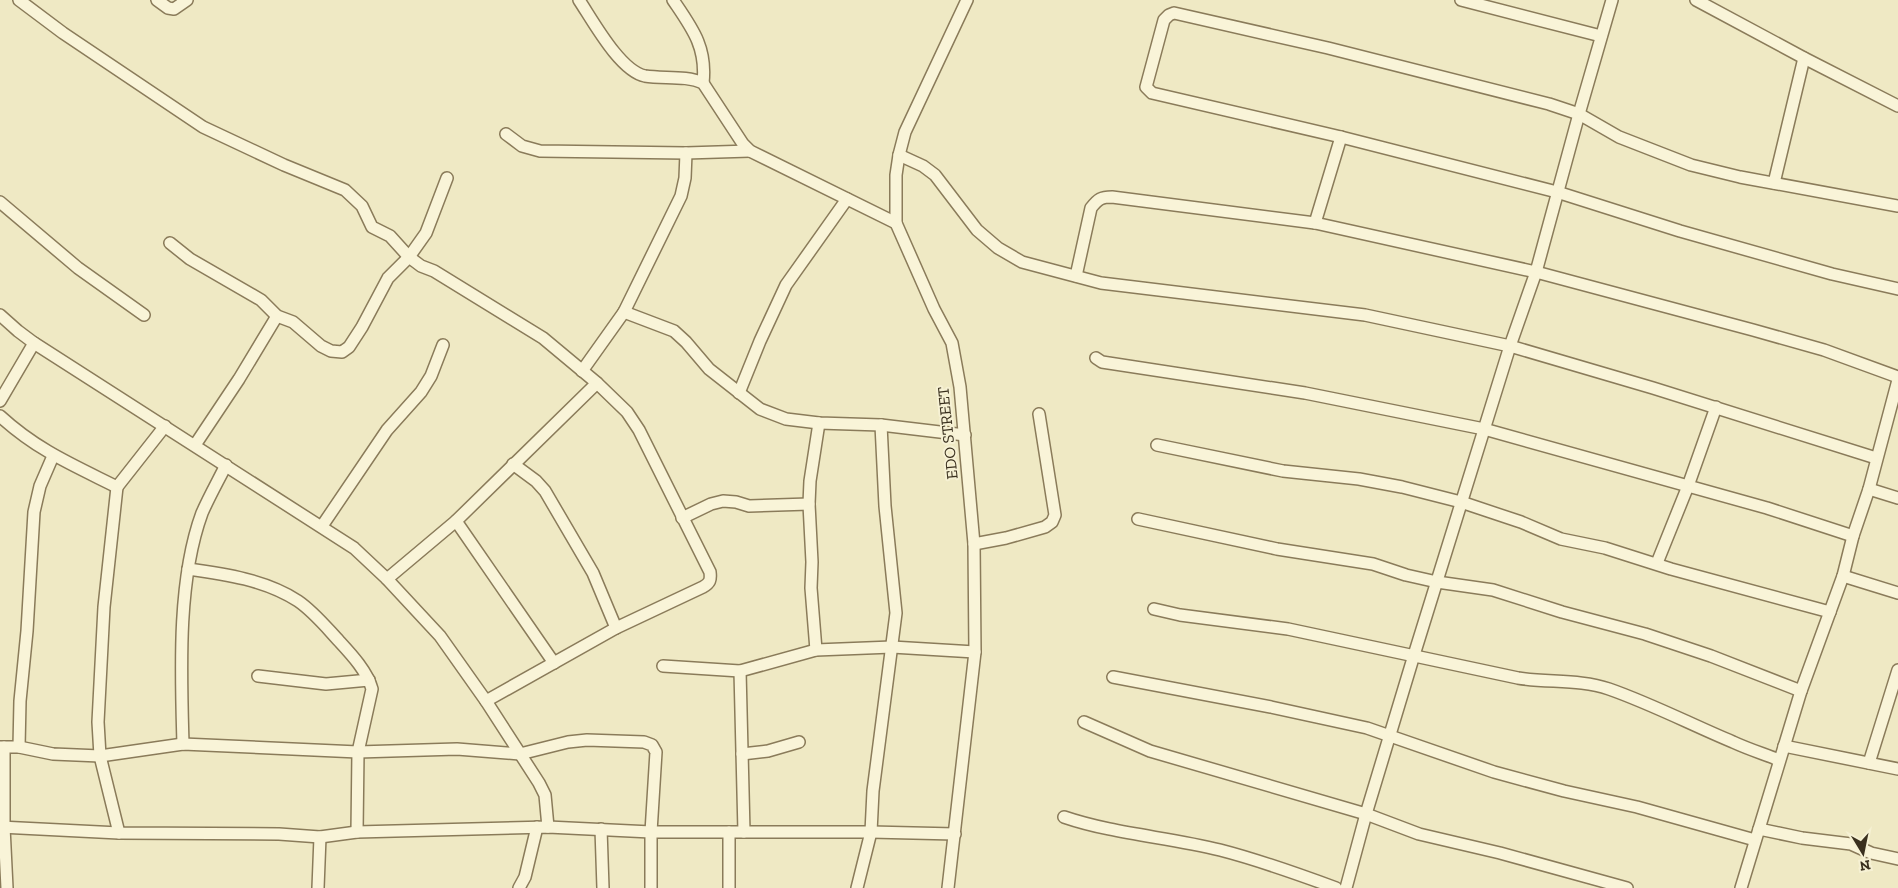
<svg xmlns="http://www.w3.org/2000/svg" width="1898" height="888" font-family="'Zilla Slab',serif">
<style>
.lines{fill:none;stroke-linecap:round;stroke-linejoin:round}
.minor-casing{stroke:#8a7b5a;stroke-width:14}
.minor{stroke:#f9f4d8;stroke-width:11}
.labels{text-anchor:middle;stroke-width:4;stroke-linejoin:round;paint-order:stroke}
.street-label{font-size:16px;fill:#3a301e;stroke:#f6f1d4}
</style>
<rect width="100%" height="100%" fill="#efe9c4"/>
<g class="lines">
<defs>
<g id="minor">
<path d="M157,0L168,8L174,9L187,0"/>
<path d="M579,0C593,21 620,71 645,76C663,79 686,75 703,83L743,144L750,151L896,223"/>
<path d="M673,0C692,28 707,47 703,83"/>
<path d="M1461,0L1601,36"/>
<path d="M1696,0L1804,58L1898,106"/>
<path d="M506,134L522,146L540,151L686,153L750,151"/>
<path d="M899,155L923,166L935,175L977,230L998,248L1022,262L1101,283L1365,315L1510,346L1653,388L1876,458"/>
<path d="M1774,183L1804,58"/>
<path d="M0,202L78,268L144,315"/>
<path d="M1898,206L1740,177L1691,165L1619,137L1579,114L1549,104L1328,48L1174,13L1169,15L1164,20L1146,87L1152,93L1341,137L1557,192L1680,231L1832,274L1898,289"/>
<path d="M1315,223L1341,137"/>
<path d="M170,243L190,259L261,300L277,316L293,322L321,346L331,351L342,352L349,347L362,327L388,278L409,257L426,233L447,178"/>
<path d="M1076,276L1091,208C1098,199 1101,197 1112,197L1315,223L1536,272L1753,330L1824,350L1898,377"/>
<path d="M624,312L674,331L686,342L709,369L760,409L786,419L819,423L881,425L965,435"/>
<path d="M0,315L18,331L34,343L354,548L387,579L440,636L486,701L616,628L703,587C710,583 711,580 710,572L639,430L627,412L597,383L543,338L434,271L421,266L409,257L390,236L372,227L362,206L345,190L284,165L203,127L63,33L19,0"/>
<path d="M1096,358L1102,362L1305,393L1484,429L1767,508L1853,536"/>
<path d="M582,371L624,312L681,196L685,178L686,153"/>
<path d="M739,393L760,341L786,285L847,199"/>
<path d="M0,401L34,343"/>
<path d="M0,416C37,450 73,465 117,487L165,426"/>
<path d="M195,445L239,379L277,316"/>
<path d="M1157,445L1283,471L1359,479L1402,487L1461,502L1521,522L1561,539L1605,548L1671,569L1830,612"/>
<path d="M513,464L536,481L545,491L593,573L616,628"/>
<path d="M117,487L104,607L98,722L100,756L119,833"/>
<path d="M1869,489L1898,498"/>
<path d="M682,518L711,504L723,501L736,502L749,506L809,504"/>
<path d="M1138,519L1277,549L1373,564L1406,575L1437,582L1493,590L1562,612L1645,634L1711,656L1801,691"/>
<path d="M456,521L554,663"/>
<path d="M322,526L387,430L421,392L431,376L443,345"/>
<path d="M974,544L1006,538L1045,527L1052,522L1055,515L1039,414"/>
<path d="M1657,563L1688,486L1716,407"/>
<path d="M188,569C225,574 266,580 298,601C314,612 326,627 339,641C351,654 367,671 372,689L358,752L357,832"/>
<path d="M1843,576L1898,593"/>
<path d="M387,579L456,521L597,383"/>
<path d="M1154,609L1180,615L1288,629L1518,678C1548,683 1580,679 1609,689C1652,704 1692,725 1733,742C1748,749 1764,754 1779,760"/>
<path d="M816,650L811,588L812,562L809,504L810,481L819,423"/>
<path d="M663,666L740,671L816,650L892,647L975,652"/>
<path d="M740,671L744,832"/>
<path d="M258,676L326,684L369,680"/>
<path d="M1113,677L1271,707L1367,728L1494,772L1564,791L1637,807L1755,840"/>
<path d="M486,701L539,783L545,795L548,827"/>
<path d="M1084,722L1150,751L1366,814L1419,834L1500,853L1627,888"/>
<path d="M183,744C181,673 177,581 202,513C209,497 218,481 226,465"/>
<path d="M1784,746L1898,769"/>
<path d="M0,747H19L53,754L100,756L183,744L358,752L457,749L520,754L568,742L587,740L644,742L652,745L656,752L651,832V888"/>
<path d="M4,747V827L7,888"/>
<path d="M19,747L20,701L27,631L34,512L40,486L53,456"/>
<path d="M742,754L768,751L799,742"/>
<path d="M1869,763L1898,670"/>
<path d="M1064,817C1114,834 1168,837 1220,850C1259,860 1298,874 1336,888"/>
<path d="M0,827L119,833L279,834L320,837L357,832L548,827L651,832H871L955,834"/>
<path d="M601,829L603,888"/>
<path d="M1759,829L1802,838L1851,844L1871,853L1898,859"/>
<path d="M729,832V888"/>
<path d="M318,888L320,837"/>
<path d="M519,888L525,877L537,827"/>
<path d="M857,888L871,832L873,791L896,613L885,506L881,425"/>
<path d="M948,888L975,652L974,544L960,387L952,343L934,309L896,223V175L899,155L905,132L967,0"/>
<path d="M1346,888L1366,814L1414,655L1510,346L1536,272L1579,114L1612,0"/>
<path d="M1741,888L1801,691L1843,576L1853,536L1869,489L1898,380"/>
</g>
</defs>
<use href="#minor" class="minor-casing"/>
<use href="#minor" class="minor"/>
</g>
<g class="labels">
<g class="street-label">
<text transform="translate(947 433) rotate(-96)" y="6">EDO STREET</text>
</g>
</g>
<g transform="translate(1863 853) rotate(170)" stroke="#f6f1d4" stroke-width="4" paint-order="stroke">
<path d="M0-4L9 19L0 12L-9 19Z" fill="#3a301e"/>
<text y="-8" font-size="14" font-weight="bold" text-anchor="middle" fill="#3a301e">N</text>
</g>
</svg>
